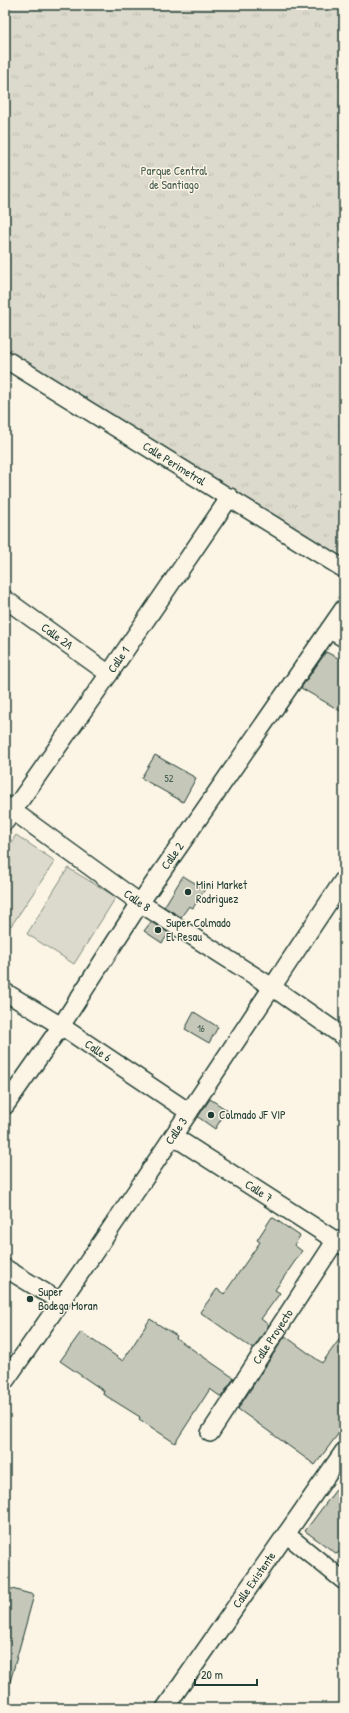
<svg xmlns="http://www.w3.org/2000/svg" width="349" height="1713" font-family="'Patrick Hand',sans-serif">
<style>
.grass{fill:#dcdacc;stroke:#7e8c80}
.park{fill:url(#park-tufts);stroke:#7e8c80}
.building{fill:#c5c7b9;stroke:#1f3d34}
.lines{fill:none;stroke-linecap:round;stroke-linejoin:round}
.minor-casing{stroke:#1f3d34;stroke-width:20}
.minor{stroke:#fcf5e5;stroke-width:17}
.poi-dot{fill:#1f3d34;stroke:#fcf5e5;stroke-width:1.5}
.labels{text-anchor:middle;stroke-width:3;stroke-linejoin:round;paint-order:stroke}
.number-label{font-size:10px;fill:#486055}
.park-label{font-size:12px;fill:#455c52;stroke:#fcf5e5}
.street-label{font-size:12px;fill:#1f3d34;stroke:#fcf5e5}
.poi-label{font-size:12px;fill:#1f3d34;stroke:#fcf5e5;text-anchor:start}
</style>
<defs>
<pattern id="park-tufts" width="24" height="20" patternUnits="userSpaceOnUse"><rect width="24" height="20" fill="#dcdacc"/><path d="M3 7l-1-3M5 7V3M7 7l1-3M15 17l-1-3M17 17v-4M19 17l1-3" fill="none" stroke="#bcbcb0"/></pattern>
</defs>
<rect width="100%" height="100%" fill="#fcf5e5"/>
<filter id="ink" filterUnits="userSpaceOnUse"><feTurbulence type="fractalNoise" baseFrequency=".025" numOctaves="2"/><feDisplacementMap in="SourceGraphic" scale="8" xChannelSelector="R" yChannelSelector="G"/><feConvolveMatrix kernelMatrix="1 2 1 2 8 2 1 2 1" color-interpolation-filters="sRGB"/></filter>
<g filter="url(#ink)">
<g class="grass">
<path d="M16,835L55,861L11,926L5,922V851Z"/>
<path d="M68,868L116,897L74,964L27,934Z"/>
</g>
<path class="park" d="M5,5H344V562L5,351Z"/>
<g class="building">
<path d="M326,652L344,661V713L301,688Z"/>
<path d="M155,755L196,778L183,802L141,778Z"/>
<path d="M183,876L205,889L193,908L189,906L181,917L164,907Z"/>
<path d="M151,922L169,933L162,943L144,931Z"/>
<path d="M194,1012L218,1027L209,1043L185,1029Z"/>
<path d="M210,1099L227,1110L215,1129L198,1117Z"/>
<path d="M272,1217L300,1236L294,1245L302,1251L275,1290L280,1293L261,1319L269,1325L253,1349L200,1312L217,1289L224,1294L260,1242L257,1240Z"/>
<path d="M150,1319L177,1336L176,1338L234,1378L221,1397L210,1389L175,1443L139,1419L140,1417L103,1394L104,1391L60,1361L81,1332L123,1361Z"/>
<path d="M344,1333V1426L315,1465L238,1409L285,1336L322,1363Z"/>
<path d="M344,1479V1545L337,1554L305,1531Z"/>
<path d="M5,1587L34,1595L10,1682L5,1681Z"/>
</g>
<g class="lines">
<defs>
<g id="minor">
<path id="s1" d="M5,359L344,569"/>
<path id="s2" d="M5,599L109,674"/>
<path d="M330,630L344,638"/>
<path id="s3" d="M5,805L140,903L272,987L344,1037"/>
<path id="s4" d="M5,822L109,674L230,497"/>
<path id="s5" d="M5,992L61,1026L189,1112"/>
<path id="s6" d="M5,1106L61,1026L140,903L344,608"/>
<path id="s7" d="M173,1136L344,1246"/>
<path d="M5,1268L61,1302"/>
<path id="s8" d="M5,1381C122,1216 232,1047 344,879"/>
<path id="s9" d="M210,1433L336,1240"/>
<path d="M286,1534L344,1581"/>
<path id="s10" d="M165,1708L344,1451"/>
</g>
</defs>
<use href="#minor" class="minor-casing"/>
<use href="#minor" class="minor"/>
</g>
</g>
<g class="poi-dot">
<circle cx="188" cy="892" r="4"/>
<circle cx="158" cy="930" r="4"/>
<circle cx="211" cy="1115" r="4"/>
<circle cx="30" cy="1299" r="4"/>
</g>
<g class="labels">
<g class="number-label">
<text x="169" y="782">52</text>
<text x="201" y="1032">16</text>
</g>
<g class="park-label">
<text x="174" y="175">Parque Central<tspan x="174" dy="14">de Santiago</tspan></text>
</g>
<g class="street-label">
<text dy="4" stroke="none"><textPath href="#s1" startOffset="199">Calle Perimetral</textPath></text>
<text dy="4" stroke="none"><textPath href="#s2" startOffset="64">Calle 2A</textPath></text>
<text dy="4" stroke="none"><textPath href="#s4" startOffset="198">Calle 1</textPath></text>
<text dy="4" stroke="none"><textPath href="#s6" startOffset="301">Calle 2</textPath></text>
<text dy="4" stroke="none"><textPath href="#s3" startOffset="163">Calle 8</textPath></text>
<text dy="4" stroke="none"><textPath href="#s5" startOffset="110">Calle 6</textPath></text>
<text dy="4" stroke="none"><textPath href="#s8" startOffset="303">Calle 3</textPath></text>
<text dy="4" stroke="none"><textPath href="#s7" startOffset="102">Calle 7</textPath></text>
<text dy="4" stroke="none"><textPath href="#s9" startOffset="115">Calle Proyecto</textPath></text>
<text dy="4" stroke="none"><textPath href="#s10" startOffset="156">Calle Existente</textPath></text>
</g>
<g class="poi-label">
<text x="196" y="889">Mini Market<tspan x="196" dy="14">Rodriguez</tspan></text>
<text x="166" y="927">Super Colmado<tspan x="166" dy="14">El Pesau</tspan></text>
<text x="219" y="1119">Colmado JF VIP</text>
<text x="38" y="1296">Super<tspan x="38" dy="14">Bodega Moran</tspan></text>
</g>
</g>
<rect width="349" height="1713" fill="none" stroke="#fcf5e5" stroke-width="20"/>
<rect x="10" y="10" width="329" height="1693" fill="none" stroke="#1f3d34" stroke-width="1.5" filter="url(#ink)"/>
<path d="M195 1679v6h62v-6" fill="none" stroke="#1f3d34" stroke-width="2"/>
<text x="201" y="1679" font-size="12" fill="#1f3d34" stroke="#fcf5e5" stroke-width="3" paint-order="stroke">20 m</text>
</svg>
